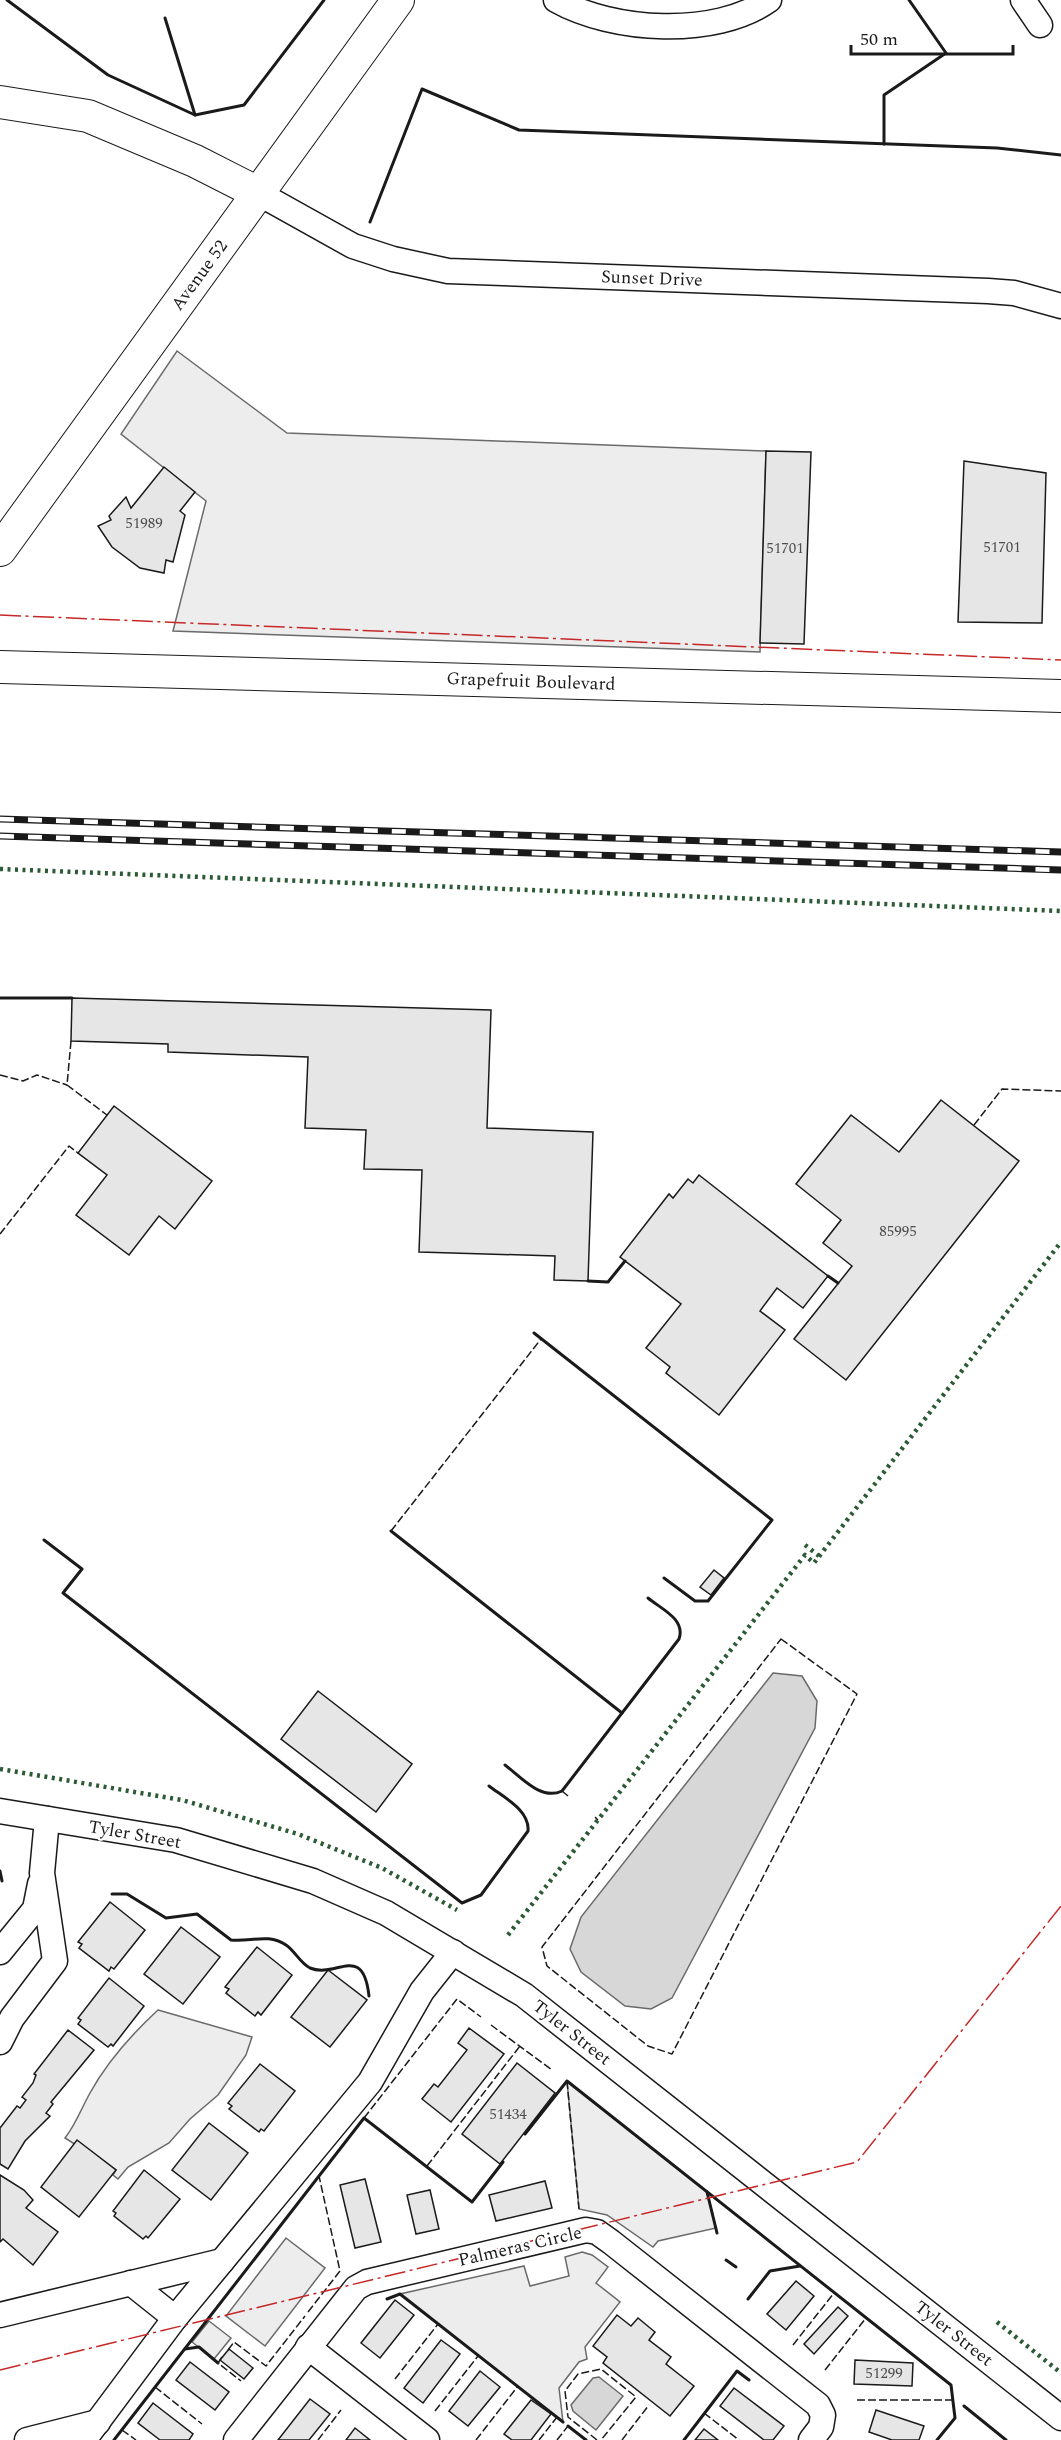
<svg xmlns="http://www.w3.org/2000/svg" width="1061" height="2440" font-family="Spectral,serif">
<style>
.green{fill:#ededed;stroke:#6a6a6a;stroke-width:1.5}
.water{fill:#d7d7d7;stroke:#6a6a6a;stroke-width:1.5}
.building{fill:#e6e6e6;stroke:#1a1a1a;stroke-width:1.5}
.lines{fill:none;stroke-linecap:round;stroke-linejoin:round}
.minor-casing{stroke:#1a1a1a;stroke-width:27}
.major-casing{stroke:#1a1a1a;stroke-width:34}
.minor{stroke:#fff;stroke-width:24}
.major{stroke:#fff;stroke-width:32}
.rail-casing{stroke:#1a1a1a;stroke-width:7}
.rail{stroke:#fff;stroke-width:4.5;stroke-dasharray:14;stroke-linecap:butt}
.hedge{stroke:#2b5a34;stroke-width:4.5;stroke-dasharray:3 4.5;stroke-linecap:butt}
.fence{stroke:#1a1a1a;stroke-width:1.5;stroke-dasharray:8 3;stroke-linecap:butt}
.wall{stroke:#1a1a1a;stroke-width:3}
.power{stroke:#c62828;stroke-width:1.5;stroke-dasharray:21 4.5 3 4.5;stroke-linecap:butt}
.labels{text-anchor:middle;stroke-width:4.5;stroke-linejoin:round;paint-order:stroke}
.number-label{font-size:15px;fill:#4d4d4d}
.street-label{font-size:18px;fill:#1a1a1a;stroke:#fff}
</style>
<rect width="100%" height="100%" fill="#fff"/>
<g class="green">
<path d="M177,351L287,433L766,451L760,652L173,631L206,501L121,434Z"/>
<path d="M158,2010L252,2037L246,2055L218,2095L190,2119L169,2143L128,2167L118,2179L113,2175L116,2170L65,2138C76,2124 81,2109 90,2093C107,2062 132,2034 158,2010Z"/>
<path d="M567,2081L707,2192L716,2228L658,2241L653,2247L607,2215L579,2209Z"/>
<path d="M286,2238L325,2268L265,2346L226,2316Z"/>
<path d="M582,2252L592,2255L608,2267L596,2283L620,2302L585,2347L587,2359L579,2362L559,2388L563,2422L400,2294L524,2266L530,2286L569,2276L565,2257Z"/>
<path d="M209,2321L231,2338L214,2359L192,2342Z"/>
</g>
<g class="water">
<path d="M773,1673L802,1676L817,1701L815,1728L672,1998L651,2009L625,2006L581,1972L570,1949L581,1917Z"/>
<path d="M599,2377L623,2396L596,2430L573,2411L571,2405L593,2378Z"/>
</g>
<g class="building">
<path d="M766,451L811,452L804,644L760,643Z"/>
<path d="M964,461L1046,473L1042,623L958,622Z"/>
<path d="M164,467L195,492L180,511L185,515L173,562L166,560L164,573L140,568L112,547L98,526L111,520L109,516L126,497L131,508Z"/>
<path d="M72,998L491,1010L487,1128L593,1132L588,1281L554,1280L555,1256L419,1252L422,1170L364,1169L366,1130L305,1128L308,1057L168,1052V1044L71,1041Z"/>
<path d="M941,1100L1019,1161L846,1380L794,1339L852,1266L823,1243L841,1220L796,1184L851,1115L899,1152Z"/>
<path d="M114,1106L212,1181L175,1229L159,1216L129,1255L76,1215L107,1175L78,1153Z"/>
<path d="M699,1175L828,1276L803,1308L777,1288L760,1311L785,1330L719,1415L666,1373L670,1367L646,1348L681,1304L620,1257L669,1194L673,1198L688,1179L693,1183Z"/>
<path d="M714,1570L724,1578L711,1595L700,1587Z"/>
<path d="M318,1691L412,1764L376,1812L281,1739Z"/>
<path d="M110,1902L145,1930L114,1969L111,1967L109,1971L79,1948L82,1944L78,1942Z"/>
<path d="M181,1927L220,1957L183,2004L144,1974Z"/>
<path d="M257,1947L292,1975L261,2015L258,2012L255,2016L226,1993L229,1989L225,1987Z"/>
<path d="M328,1970L367,2000L330,2047L291,2017Z"/>
<path d="M109,1978L144,2006L113,2046L111,2044L108,2047L78,2024L81,2020L78,2018Z"/>
<path d="M469,2028L504,2054L451,2122L422,2099L434,2084L438,2087L467,2050L458,2043Z"/>
<path d="M68,2030L94,2050L51,2102L53,2104L46,2113L50,2116L25,2141L8,2169L0,2164V2128L17,2106L20,2108L26,2100L22,2097L33,2083L36,2075L34,2074Z"/>
<path d="M517,2063L555,2093L500,2164L462,2134Z"/>
<path d="M260,2064L295,2091L264,2131L261,2129L259,2132L229,2109L232,2106L228,2103Z"/>
<path d="M209,2123L248,2153L211,2200L172,2170Z"/>
<path d="M77,2140L116,2170L79,2217L41,2187Z"/>
<path d="M144,2170L180,2199L148,2238L146,2236L143,2239L114,2216L116,2213L113,2211Z"/>
<path d="M0,2175L24,2190L33,2200L26,2208L58,2232L33,2265L3,2239L0,2242Z"/>
<path d="M365,2179L381,2242L355,2248L340,2185Z"/>
<path d="M545,2181L552,2208L496,2221L489,2195Z"/>
<path d="M430,2190L439,2229L416,2234L407,2195Z"/>
<path d="M796,2281L814,2296L786,2330L767,2314Z"/>
<path d="M395,2300L414,2315L380,2358L361,2343Z"/>
<path d="M838,2307L848,2316L814,2354L804,2344Z"/>
<path d="M617,2315L631,2326L638,2318L655,2332L649,2340L671,2357L666,2364L694,2386L670,2416L603,2363L607,2357L593,2346Z"/>
<path d="M441,2340L460,2354L423,2403L404,2388Z"/>
<path d="M229,2349L253,2368L244,2379L220,2360Z"/>
<path d="M855,2360L913,2363L912,2386L854,2384Z"/>
<path d="M190,2362L229,2392L215,2410L176,2380Z"/>
<path d="M480,2371L500,2387L468,2426L449,2411Z"/>
<path d="M734,2388L784,2426L773,2440H764L720,2406Z"/>
<path d="M310,2399L330,2414L309,2440H278Z"/>
<path d="M531,2400L551,2414L531,2440H512L504,2434Z"/>
<path d="M153,2403L193,2434L189,2440H160L138,2423Z"/>
<path d="M876,2410L924,2426L919,2440H892L869,2432Z"/>
<path d="M355,2428L370,2440H346Z"/>
<path d="M704,2429L718,2440H695Z"/>
</g>
<g class="lines">
<defs>
<g id="minor">
<path d="M556,0C613,32 715,38 769,0"/>
<path d="M1023,0L1040,25"/>
<path d="M258,193L353,246L393,259L448,271L988,291L1014,293L1061,306"/>
<path d="M0,1811L176,1840L313,1881L386,1913L524,1995L1061,2418"/>
<path d="M0,1952L35,1909L40,1884"/>
<path d="M0,2042L12,2018L55,1961L42,1873L47,1819"/>
<path d="M131,2283L175,2318"/>
<path d="M0,2315L222,2261"/>
<path d="M308,2347L427,2440"/>
<path d="M27,2440L98,2422"/>
<path d="M84,2440L175,2318L370,2082L422,1991L453,1952"/>
<path d="M236,2440L356,2288L367,2282L586,2230L597,2232L611,2242L818,2405L823,2415L821,2427L811,2440"/>
</g>
<g id="major">
<path d="M0,102L88,116L195,161L258,193"/>
<path d="M0,550L398,0"/>
<path d="M0,667L1061,696"/>
</g>
</defs>
<use href="#minor" class="minor-casing"/>
<use href="#major" class="major-casing"/>
<use href="#minor" class="minor"/>
<use href="#major" class="major"/>
<defs>
<g id="rail">
<path d="M0,819L1061,852"/>
<path d="M0,836L1061,870"/>
</g>
</defs>
<use href="#rail" class="rail-casing"/>
<use href="#rail" class="rail"/>
<g class="hedge">
<path d="M0,869L1061,911"/>
<path d="M805,1545L819,1556"/>
<path d="M0,1769L182,1800L298,1834L382,1868L457,1910"/>
<path d="M508,1935L805,1555L814,1563L1061,1242"/>
<path d="M997,2322L1061,2373"/>
</g>
<g class="fence">
<path d="M71,1041L67,1085L107,1115"/>
<path d="M0,1075L23,1081L37,1075L67,1085"/>
<path d="M974,1125L1002,1089L1061,1091"/>
<path d="M0,1234L69,1146L78,1153"/>
<path d="M391,1531L541,1339"/>
<path d="M781,1639L857,1694L672,2054L648,2046L547,1966L542,1947Z"/>
<path d="M562,1791L568,1796"/>
<path d="M595,1817L598,1820"/>
<path d="M491,2025L552,2070"/>
<path d="M567,2081L579,2209"/>
<path d="M364,2118L457,1999L481,2017"/>
<path d="M427,2166L520,2046"/>
<path d="M308,2312L340,2271L319,2176"/>
<path d="M793,2345L834,2293"/>
<path d="M228,2350L234,2342L266,2366L305,2316"/>
<path d="M222,2357L218,2363L241,2381"/>
<path d="M825,2370L866,2318"/>
<path d="M395,2379L438,2324"/>
<path d="M155,2387L202,2424"/>
<path d="M857,2400H953"/>
<path d="M435,2411L478,2356"/>
<path d="M704,2413L739,2440"/>
<path d="M122,2430L136,2440"/>
<path d="M318,2440L341,2410"/>
<path d="M476,2440L518,2386"/>
<path d="M539,2440L557,2417"/>
<path d="M557,2440L568,2426"/>
<path d="M597,2440L568,2417L565,2391L578,2374L601,2369L636,2397L601,2440"/>
<path d="M622,2440L649,2405"/>
</g>
<g class="wall">
<path d="M7,0L108,75L195,115L244,105L324,0"/>
<path d="M165,18L195,115"/>
<path d="M884,144V95L946,53L909,0"/>
<path d="M370,222L422,89L519,130L997,148L1061,155"/>
<path d="M0,998H72"/>
<path d="M828,1276L838,1283"/>
<path d="M588,1281L608,1282L625,1261"/>
<path d="M534,1333L772,1520L708,1601H695L664,1578"/>
<path d="M391,1531L622,1713"/>
<path d="M44,1540L82,1569L63,1593L462,1903L481,1895L528,1831C530,1810 503,1797 489,1786"/>
<path d="M505,1765C521,1777 541,1801 562,1791L679,1639C686,1619 661,1609 648,1598"/>
<path d="M0,1871L2,1881"/>
<path d="M112,1894H127L166,1918L197,1914L231,1940C251,1942 268,1933 286,1945C295,1951 300,1963 310,1968C336,1979 363,1942 369,1996"/>
<path d="M525,2134L567,2081L951,2385L955,2418L937,2440"/>
<path d="M707,2192L717,2233"/>
<path d="M726,2260L736,2267"/>
<path d="M387,2299L400,2294L563,2422"/>
<path d="M748,2299L770,2271L800,2266"/>
<path d="M185,2349L199,2347L218,2363"/>
<path d="M964,2406L1006,2440"/>
<path d="M568,2426L586,2440"/>
<path d="M114,2440L364,2118L472,2202L503,2162"/>
<path d="M684,2440L737,2371L749,2380"/>
</g>
<g class="power">
<path d="M0,615L1061,660"/>
<path d="M0,2370L857,2162L1061,1906"/>
</g>
</g>
<g class="labels">
<g class="number-label">
<text x="144" y="528">51989</text>
<text x="1002" y="552">51701</text>
<text x="785" y="553">51701</text>
<text x="898" y="1236">85995</text>
<text x="508" y="2119">51434</text>
<text x="884" y="2378">51299</text>
</g>
<g class="street-label">
<text transform="translate(199 275) rotate(-54)" y="6">Avenue 52</text>
<text transform="translate(652 278) rotate(2)" y="6">Sunset Drive</text>
<text transform="translate(531 681) rotate(2)" y="6">Grapefruit Boulevard</text>
<text transform="translate(135 1834) rotate(10)" y="6">Tyler Street</text>
<text transform="translate(572 2032) rotate(38)" y="6">Tyler Street</text>
<text transform="translate(520 2246) rotate(-13)" y="6">Palmeras Circle</text>
<text transform="translate(954 2333) rotate(38)" y="6">Tyler Street</text>
</g>
</g>
<path d="M851 45v9h162v-9" fill="none" stroke="#1a1a1a" stroke-width="3"/>
<text x="860" y="45" font-size="18" fill="#1a1a1a" stroke="#ffffff" stroke-width="4.5" paint-order="stroke">50 m</text>
</svg>
